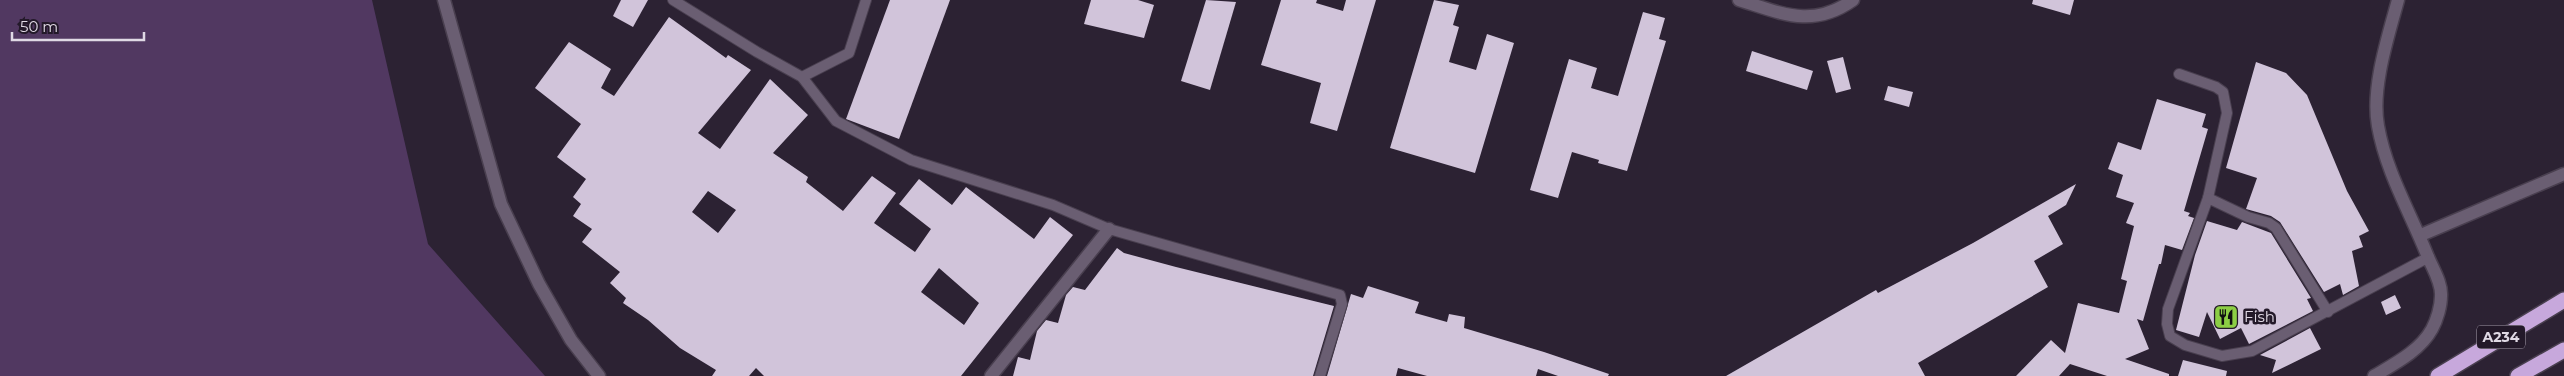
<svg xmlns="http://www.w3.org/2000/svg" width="2564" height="376" font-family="Montserrat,sans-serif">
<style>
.green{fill:#513861}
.building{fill:#d1c4da;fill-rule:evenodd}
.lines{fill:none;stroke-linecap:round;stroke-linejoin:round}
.service-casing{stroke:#493f4f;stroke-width:12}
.minor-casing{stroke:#493f4f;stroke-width:15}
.motorway-casing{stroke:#493f4f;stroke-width:18}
.service{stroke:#6a5e72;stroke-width:10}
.minor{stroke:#6a5e72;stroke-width:12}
.motorway{stroke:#c7a8dc;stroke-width:15}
.labels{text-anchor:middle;stroke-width:5;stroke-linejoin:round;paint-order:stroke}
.shield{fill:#231929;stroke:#a79fad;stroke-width:1}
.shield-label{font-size:14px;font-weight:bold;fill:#e0d9e5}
.poi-label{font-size:15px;fill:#e0d9e5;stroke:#231929;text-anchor:start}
</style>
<rect width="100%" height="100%" fill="#2c2233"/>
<path class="green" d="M0,0H372L428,244L545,376H0Z"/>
<g class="building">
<path d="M621,0H648L633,27L613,16Z"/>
<path d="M890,0H950L899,139L846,119Z"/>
<path d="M1091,0H1138L1154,5L1144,38L1084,24Z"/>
<path d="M1206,0L1236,2L1210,90L1181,81Z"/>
<path d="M1281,0H1317L1316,3L1343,11L1346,0H1376L1337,131L1310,123L1321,83L1261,65Z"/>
<path d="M1434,0L1459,5L1453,25L1459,27L1449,62L1476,70L1487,34L1514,43L1475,173L1390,148Z"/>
<path d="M2033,0H2074L2070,15L2032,4Z"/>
<path d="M1643,12L1665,18L1659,39L1666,41L1627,171L1598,163L1599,160L1572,152L1558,198L1530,190L1569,59L1597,68L1591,88L1618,96Z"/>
<path d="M669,17L726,58L728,55L751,70L698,133L720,149L770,79L808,115L773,153L808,177L806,182L843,211L872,176L896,193L874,223L915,252L931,229L899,204L919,179L952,205L966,187L1034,239L1050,217L1073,235L961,376H764L756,368L749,376H712L716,370L680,348L648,320L623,303L626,298L610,283L620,272L582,242L592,229L573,216L581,204L573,197L586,179L557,157L581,124L535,88L569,42L611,69L601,88L614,96ZM708,191L736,210L718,233L692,212ZM939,268L979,303L964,325L921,292Z"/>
<path d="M1752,51L1813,71L1807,90L1746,71Z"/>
<path d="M1843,57L1851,89L1836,93L1827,61Z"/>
<path d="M2256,62L2286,73L2307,95L2347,191L2369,231L2359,236L2363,247L2352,251L2359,286L2343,295L2340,284L2324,292L2280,222L2271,216L2246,209L2257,178L2226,168Z"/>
<path d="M1888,86L1913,92L1909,107L1884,100Z"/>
<path d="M2157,99L2206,114L2202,127L2208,129L2184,211L2190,213L2188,216L2194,218L2182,250L2165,245L2161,264H2159L2143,321L2137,319L2149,349L2125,359L2169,374V376H2107L2070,364L2059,376H2016L2051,340L2065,353L2078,303L2119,313L2127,281L2121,279L2134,226L2126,223L2134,203L2116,197L2123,175L2108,169L2118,142L2141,150Z"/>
<path d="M2076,184L2066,205L2048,216L2063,244L2034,261L2048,287L1918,363L1925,376H1726L1876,290L1878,293L1973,243Z"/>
<path d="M2207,221L2237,230L2242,222L2271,233L2311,298L2307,299L2313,311L2249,344L2241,328L2220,339L2207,312L2199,337L2176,330L2195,255Z"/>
<path d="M1117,248L1124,253L1176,267L1334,306L1313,376H1013L1018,357L1030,360L1037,331L1046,320L1058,323L1066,295L1073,287L1085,290Z"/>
<path d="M1368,286L1419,302L1415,313L1447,322L1449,314L1465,317L1464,328L1544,352L1609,374L1608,376H1558L1538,369L1536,376H1427L1398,368L1396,376H1327L1351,294L1363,298Z"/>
<path d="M2395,295L2401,308L2386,315L2381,302Z"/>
<path d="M2310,328L2321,349L2272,373L2276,360L2260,355Z"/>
<path d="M2183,360L2227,371L2226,376H2178Z"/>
</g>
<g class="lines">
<defs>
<g id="service">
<path d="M673,0L757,52L802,77L836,121L911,160L1053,205L1109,229L1340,295L1342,304L1320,376"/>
<path d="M2179,74L2216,87L2223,92L2227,113L2208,198L2168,309L2167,324L2170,336L2185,345L2222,356L2252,351L2429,257"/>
<path d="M802,77L849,53L866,0"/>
<path d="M2208,198L2248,217L2269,223L2276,228L2328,312"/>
</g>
<g id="minor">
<path d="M444,0L501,204L539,284L571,340L599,376"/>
<path d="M1739,0C1781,13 1812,29 1853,0"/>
<path d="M2421,235L2564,174"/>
<path d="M991,376L1109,229"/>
<path d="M2374,376C2394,364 2420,351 2432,329C2437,320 2441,306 2441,296C2442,283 2433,269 2428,257C2411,214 2386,172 2378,126C2371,88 2388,37 2398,0"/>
</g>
<g id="motorway">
<path d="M2438,376L2564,300"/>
<path d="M2518,376L2564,350"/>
</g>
</defs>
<use href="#service" class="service-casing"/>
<use href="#minor" class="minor-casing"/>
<use href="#motorway" class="motorway-casing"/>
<use href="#service" class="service"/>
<use href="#minor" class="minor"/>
<use href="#motorway" class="motorway"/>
</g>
<defs>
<symbol id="restaurant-square" viewBox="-11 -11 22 22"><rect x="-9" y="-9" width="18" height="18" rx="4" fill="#8cce45" stroke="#231929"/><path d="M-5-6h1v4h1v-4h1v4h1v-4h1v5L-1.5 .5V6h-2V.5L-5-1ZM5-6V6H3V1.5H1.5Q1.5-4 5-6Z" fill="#111"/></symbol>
</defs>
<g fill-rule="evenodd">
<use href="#restaurant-square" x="2212" y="303" width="28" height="28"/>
</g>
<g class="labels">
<rect class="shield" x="2477" y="325.5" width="48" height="23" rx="4"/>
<g class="shield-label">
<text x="2501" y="342">A234</text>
</g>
<g class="poi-label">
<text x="2244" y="322">Fish</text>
</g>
</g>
<path d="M12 32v8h132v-8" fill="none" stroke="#e0d9e5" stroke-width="2.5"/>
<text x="20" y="32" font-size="15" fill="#e0d9e5" stroke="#231929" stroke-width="4" paint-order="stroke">50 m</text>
</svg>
